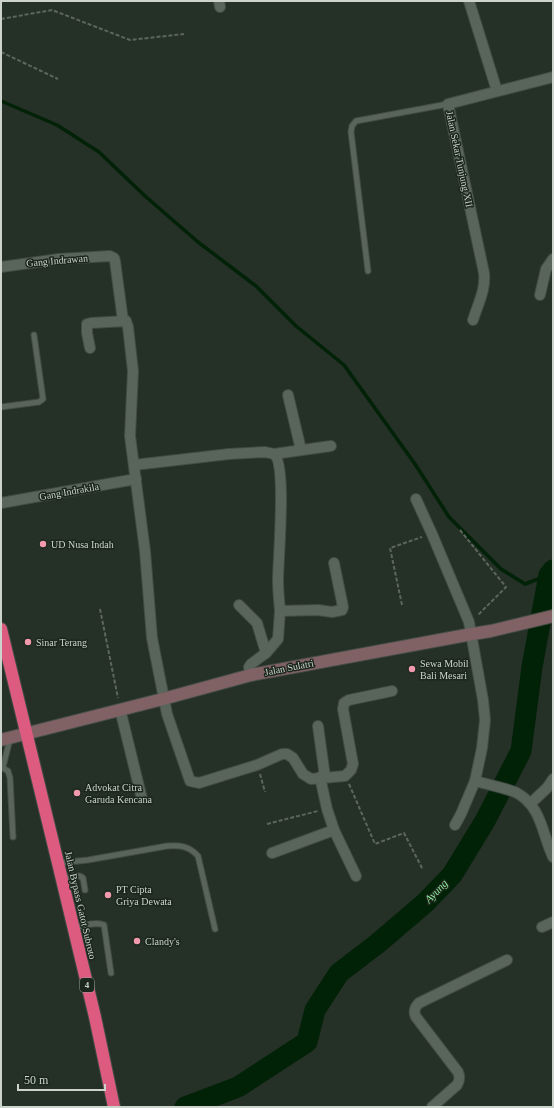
<svg xmlns="http://www.w3.org/2000/svg" width="554" height="1108" font-family="Georgia,serif">
<style>
.lines{fill:none;stroke-linecap:round;stroke-linejoin:round}
.stream{stroke:#012207;stroke-width:3.5}
.river{stroke:#012207;stroke-width:21}
.lane-casing{stroke:#434c44;stroke-width:7}
.street-casing{stroke:#434c44;stroke-width:12}
.secondary-casing{stroke:#434c44;stroke-width:14}
.highway-casing{stroke:#434c44;stroke-width:14}
.path{stroke:#5c665d;stroke-width:2;stroke-dasharray:4 2;stroke-linecap:butt}
.lane{stroke:#59655a;stroke-width:5}
.street{stroke:#59655a;stroke-width:10}
.secondary{stroke:#806265;stroke-width:12}
.highway{stroke:#dc5b7f;stroke-width:12}
.poi-dot{fill:#f29aad;stroke:#1b271c;stroke-width:1.5}
.labels{text-anchor:middle;stroke-width:3;stroke-linejoin:round;paint-order:stroke}
.shield{fill:#1b271c;stroke:#979f97;stroke-width:1}
.shield-label{font-size:9px;font-weight:bold;fill:#ccd3cc}
.street-label{font-size:10px;fill:#ccd3cc;stroke:#1b271c}
.poi-label{font-size:10px;fill:#ccd3cc;stroke:#1b271c;text-anchor:start}
.water-label{font-size:11px;font-style:italic;fill:#8ee79a;stroke:#1b271c}
</style>
<rect width="100%" height="100%" fill="#253026"/>
<g class="lines">
<path class="stream" d="M1,101L57,125L99,152L145,196L198,242L256,286L296,326L344,365L415,464L449,517L501,569L525,584L549,575"/>
<path class="river" d="M185,1107L238,1087L307,1042L315,1010L339,973L377,944L425,903L452,875L485,821L521,751L532,667L549,575L553,570"/>
<defs>
<g id="lane">
<path d="M368,271L351,132L352,126L356,121L448,104"/>
<path d="M1,407L39,402L43,399L34,335"/>
<path d="M1,767L8,771L10,778L13,837"/>
<path d="M3,767L10,739"/>
<path d="M58,863L88,860L167,846C180,845 189,846 198,856L215,929"/>
<path d="M62,879C69,877 77,873 83,878L85,890"/>
<path d="M74,928C82,926 96,921 104,925L111,973"/>
</g>
<g id="street">
<path d="M219,1L220,7"/>
<path d="M469,1L497,91"/>
<path d="M1,267L59,259L110,256L114,258L115,261L123,321"/>
<path d="M540,295L546,269L553,259"/>
<path d="M473,320C478,304 486,289 484,273L448,104L553,77"/>
<path d="M90,348L87,333V324L91,323L126,321L128,327L133,371L130,436L145,551L152,638L167,714L190,781L199,783L257,765L282,754H287L293,758L303,774L311,779L345,776L351,770L353,764L343,709L344,703L349,700L392,691"/>
<path d="M288,395L301,450"/>
<path d="M274,454L331,446"/>
<path d="M134,465L229,454L265,452L274,454C287,464 278,560 278,580C278,590 279,600 280,611L318,610L332,612L342,610L343,607L334,563"/>
<path d="M416,499L432,534L469,622L483,700L485,720L482,748L475,781L461,814L455,825"/>
<path d="M1,503L136,479"/>
<path d="M239,605L257,623L266,653"/>
<path d="M251,675L249,667L251,664L266,653L278,639L280,611"/>
<path d="M120,709L142,799"/>
<path d="M318,726L325,777"/>
<path d="M320,777L327,809L334,830L356,876"/>
<path d="M475,781C486,784 509,789 517,793C542,807 542,834 553,857"/>
<path d="M531,803L547,788L553,779"/>
<path d="M272,853L334,830"/>
<path d="M542,927L553,922"/>
<path d="M432,1107L457,1085C460,1080 460,1077 458,1072L416,1017C413,1011 415,1007 419,1003L507,960"/>
</g>
<path id="secondary" d="M1,740L163,699L251,675L472,634L491,631L553,616"/>
<path id="highway" d="M1,629L58,863L95,1017L114,1107"/>
</defs>
<use href="#lane" class="lane-casing"/>
<use href="#street" class="street-casing"/>
<use href="#secondary" class="secondary-casing"/>
<use href="#highway" class="highway-casing"/>
<g class="path">
<path d="M1,19L52,10L130,40L184,34"/>
<path d="M1,52L58,79"/>
<path d="M460,530L506,587L478,615"/>
<path d="M402,605L390,548L422,537"/>
<path d="M100,609L118,698"/>
<path d="M260,774L265,792"/>
<path d="M349,784L375,844L404,833L423,870"/>
<path d="M267,824L318,811"/>
</g>
<use href="#lane" class="lane"/>
<use href="#street" class="street"/>
<use href="#secondary" class="secondary"/>
<use href="#highway" class="highway"/>
</g>
<g class="poi-dot">
<circle cx="43" cy="544" r="4"/>
<circle cx="28" cy="642" r="4"/>
<circle cx="412" cy="669" r="4"/>
<circle cx="77" cy="793" r="4"/>
<circle cx="108" cy="895" r="4"/>
<circle cx="137" cy="941" r="4"/>
</g>
<g class="labels">
<rect class="shield" x="80" y="978" width="14" height="14" rx="3"/>
<g class="shield-label">
<text x="87" y="988">4</text>
</g>
<g class="street-label">
<text transform="translate(460 159) rotate(78)" y="4">Jalan Sekar Tunjung XII</text>
<text transform="translate(57 260) rotate(-5)" y="4">Gang Indrawan</text>
<text transform="translate(69 491) rotate(-10)" y="4">Gang Indrakila</text>
<text transform="translate(289 667) rotate(-11)" y="4">Jalan Sulatri</text>
<text transform="translate(81 905) rotate(77)" y="4">Jalan Bypass Gatot Subroto</text>
</g>
<g class="poi-label">
<text x="51" y="548">UD Nusa Indah</text>
<text x="36" y="646">Sinar Terang</text>
<text x="420" y="667">Sewa Mobil<tspan x="420" dy="12">Bali Mesari</tspan></text>
<text x="85" y="791">Advokat Citra<tspan x="85" dy="12">Garuda Kencana</tspan></text>
<text x="116" y="893">PT Cipta<tspan x="116" dy="12">Griya Dewata</tspan></text>
<text x="145" y="945">Clandy's</text>
</g>
<g class="water-label">
<text transform="translate(436 891) rotate(-46)" y="4">Ayung</text>
</g>
</g>
<rect width="554" height="1108" fill="none" stroke="#ccd3cc" stroke-width="4"/>
<path d="M18 1084v6h87v-6" fill="none" stroke="#ccd3cc" stroke-width="2"/>
<text x="24" y="1084" font-size="12" fill="#ccd3cc" stroke="#1b271c" stroke-width="3" paint-order="stroke">50 m</text>
</svg>
